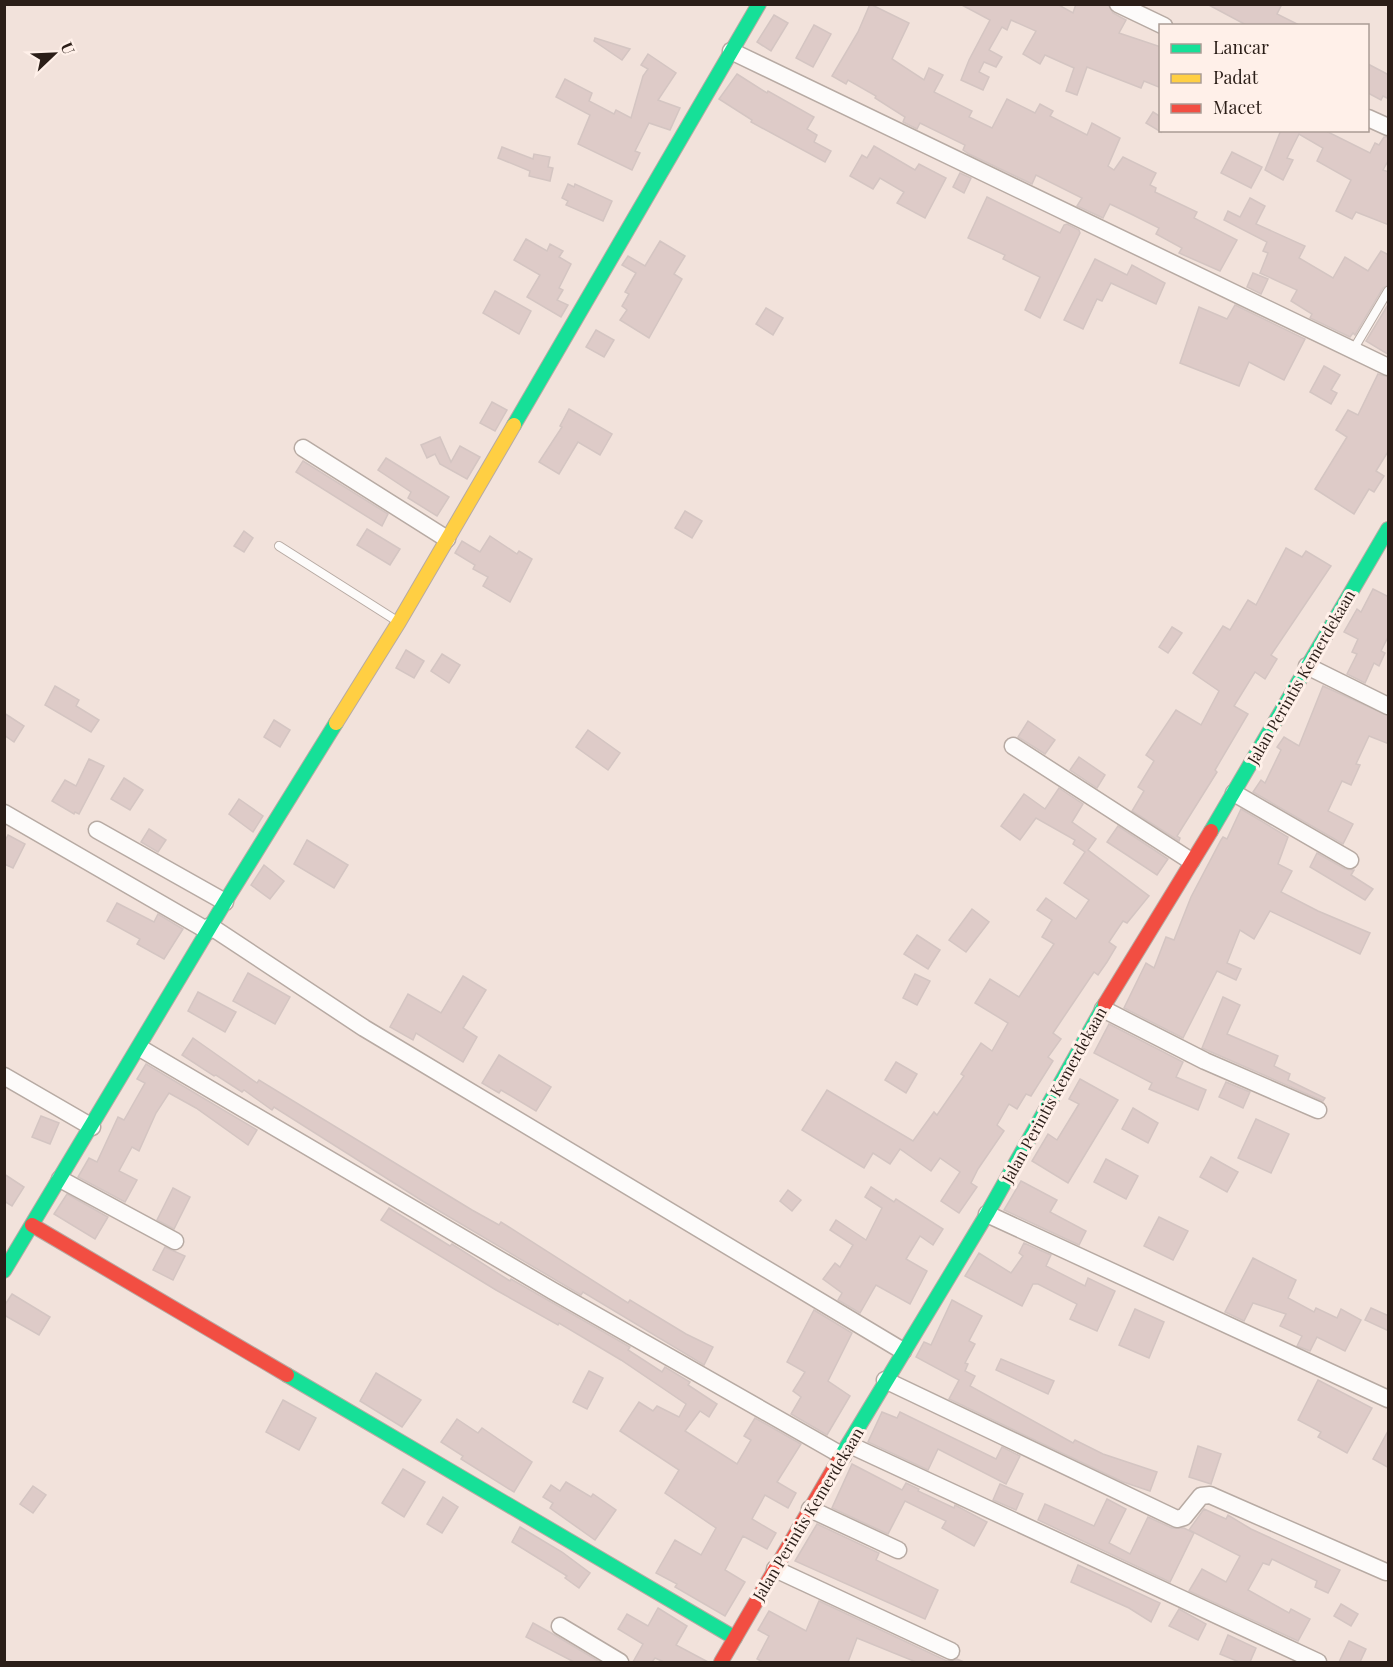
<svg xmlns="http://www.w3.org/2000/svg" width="1393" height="1667" font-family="'Playfair Display',serif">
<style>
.building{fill:#decbc8;stroke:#d4c5c2;stroke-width:1.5}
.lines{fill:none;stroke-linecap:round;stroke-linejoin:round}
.lane-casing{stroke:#b7aaa3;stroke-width:10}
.street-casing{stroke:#b7aaa3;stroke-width:19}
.fast-casing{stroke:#b7aaa3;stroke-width:16}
.slow-casing{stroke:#b7aaa3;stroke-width:16}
.jam-casing{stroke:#b7aaa3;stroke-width:16}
.lane{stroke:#fdfbfa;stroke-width:8}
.street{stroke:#fdfbfa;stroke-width:16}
.fast{stroke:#16e098;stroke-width:14}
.slow{stroke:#ffcf43;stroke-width:14}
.jam{stroke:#f24e42;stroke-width:14}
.labels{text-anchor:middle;stroke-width:6;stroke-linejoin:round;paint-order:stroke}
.street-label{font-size:16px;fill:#2b1e18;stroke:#fff0e9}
</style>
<rect width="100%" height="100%" fill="#f2e2db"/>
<g class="building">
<path d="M870,4L909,23L892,59L924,80L929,68L943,75L934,92L972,111L969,117L992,128L1007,99L1035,113L1040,104L1053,111L1050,116L1087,135L1092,123L1120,138L1108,166L1114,170L1123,157L1156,173L1150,185L1156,188L1155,192L1197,212L1194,218L1237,240L1220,271L1179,253L1182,248L1156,234L1159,228L1133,215L1110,204L1103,218L1077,206L1082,198L1036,175L1032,184L969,154L963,150L965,145L920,123L917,129L903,122L905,117L875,98L876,96L848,80L846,84L832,76L858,32Z"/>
<path d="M960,4H1057L1073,13L1076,4H1108L1113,13L1126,20L1119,33L1161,47V88L1144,81L1141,88L1087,67L1077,95L1066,91L1074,68L1045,55L1040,64L1023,54L1036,31L1011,20L1007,30L1002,27L989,50L1002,57L996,67L984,62L979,72L989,77L983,90L961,80L969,60L990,20Z"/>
<path d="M1207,4H1282L1277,14L1301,26H1248Z"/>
<path d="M774,15L788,23L771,51L757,42Z"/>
<path d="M814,25L831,34L813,67L796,58Z"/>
<path d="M595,38L630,49L622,60L594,41Z"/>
<path d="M648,54L676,73L658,100L680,108L670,130L649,123L635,151L640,153L632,170L578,144L590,115L556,97L565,79L592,93L589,101L614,114L616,110L631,118L643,76L648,69L641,65Z"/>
<path d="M1368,64L1389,75V99L1383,96L1381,100L1368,93Z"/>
<path d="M737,74L767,93L768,91L814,117L807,129L817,135L814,142L831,151L825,162L751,122L752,120L719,99Z"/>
<path d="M1153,112L1161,117V132L1146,123Z"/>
<path d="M1281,130H1324L1370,153L1375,143L1379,145L1384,137H1389V159L1383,170L1389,172V225L1356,212L1352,219L1336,211L1351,180L1317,161L1323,148L1299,134L1287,158L1293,160L1283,180L1265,170Z"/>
<path d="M874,146L915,170L919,164L946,178L925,218L897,203L904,192L880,178L873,189L850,176L862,155L867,158Z"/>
<path d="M502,147L533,159L534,154L550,157L548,167L553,168L550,181L529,176L530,171L498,158Z"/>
<path d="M1232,152L1262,167L1251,188L1221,173Z"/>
<path d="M960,173L971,178L964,193L953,187Z"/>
<path d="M568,184L574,187L575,184L612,201L603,221L566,205L568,201L562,198Z"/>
<path d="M987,197L1060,233L1064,225L1067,224L1079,230L1080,233L1040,318L1025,310L1040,277L1003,259L1005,255L968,238Z"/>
<path d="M1250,198L1265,206L1256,224L1305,246L1299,258L1333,278L1345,257L1368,271L1381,251L1389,255V285L1383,288L1355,335L1353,333L1350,337L1310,318L1312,314L1291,301L1297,290L1260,273L1268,253L1263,251L1267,242L1224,220L1228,211L1240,217Z"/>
<path d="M526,239L547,251L550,244L563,251L559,257L571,264L559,288L563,290L557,300L568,305L561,317L527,297L540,275L514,260Z"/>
<path d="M660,241L685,256L674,274L682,279L649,338L620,320L627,310L622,306L629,294L625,292L636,273L622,265L628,256L645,266Z"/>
<path d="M1095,259L1127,275L1132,265L1165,283L1156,304L1111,283L1102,301L1097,299L1083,329L1064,320Z"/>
<path d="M1253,273L1268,279L1261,294L1247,287Z"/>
<path d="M495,291L531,311L519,334L483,313Z"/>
<path d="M1389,303V355L1366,341Z"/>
<path d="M1235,305L1305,339L1284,380L1249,362L1239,386L1180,363L1199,307L1227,319Z"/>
<path d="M766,308L783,318L773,335L756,324Z"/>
<path d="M596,330L614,340L604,357L586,347Z"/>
<path d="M1324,366L1340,375L1331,390L1337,393L1331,404L1310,392Z"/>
<path d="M1378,374L1389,377V450L1376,471L1384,476L1374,492L1369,489L1354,514L1315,489L1347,437L1336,430L1348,410L1358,415Z"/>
<path d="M492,402L507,410L495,431L480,423Z"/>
<path d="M569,409L612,434L600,455L578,442L559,474L539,462L562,427L560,426Z"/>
<path d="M440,437L451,462L460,446L480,457L467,479L440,464L435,454L427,458L421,445Z"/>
<path d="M386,458L449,497L437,516L408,498L411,492L378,470Z"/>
<path d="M303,461L388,514L382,526L296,472Z"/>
<path d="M685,511L702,521L692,538L675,528Z"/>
<path d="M367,529L400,549L390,565L357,545Z"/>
<path d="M244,531L253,538L244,552L234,546Z"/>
<path d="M490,536L517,554L519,551L532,559L510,602L483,586L488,577L473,569L475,565L455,553L462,541L480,552Z"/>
<path d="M1286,548L1302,557L1306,551L1331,566L1271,655L1277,659L1265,679L1255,672L1234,706L1248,714L1215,770L1217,772L1177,836L1180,838L1179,841L1132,811L1144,791L1138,787L1154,761L1146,755L1176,710L1201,725L1219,691L1193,673L1223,626L1230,630L1248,600L1256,605Z"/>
<path d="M1373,589L1389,597V635L1381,651L1385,653L1379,666L1374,663L1365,683L1347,674L1357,654L1352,652L1358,639L1344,632L1357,609L1361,612Z"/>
<path d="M1172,627L1182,633L1168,653L1159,647Z"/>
<path d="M406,650L424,661L414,678L396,668Z"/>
<path d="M442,654L460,665L449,683L431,671Z"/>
<path d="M55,686L79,700L76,706L99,720L91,732L45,705Z"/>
<path d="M1323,686L1389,716V744L1369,736L1356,764L1360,765L1351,785L1342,781L1328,811L1353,824L1343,844L1253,792L1261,780L1265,783L1281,750L1277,747L1284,737L1299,746Z"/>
<path d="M4,713L24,726L14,742L4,735Z"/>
<path d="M274,720L290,730L280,747L264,737Z"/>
<path d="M1028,721L1055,740L1045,754L1018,737Z"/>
<path d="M588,730L620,753L608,770L576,747Z"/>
<path d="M1079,757L1105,775L1097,788L1070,770Z"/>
<path d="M89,759L104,766L79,814L75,812L74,814L52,801L65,780L76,786Z"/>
<path d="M124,778L143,790L130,810L111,799Z"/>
<path d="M1059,788L1083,804L1072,822L1096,839L1088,850L1149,896L1127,923L1123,921L1109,942L1116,947L1107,962L1098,975L1094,972L1053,1033L1061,1039L1048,1057L1053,1061L1031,1096L1026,1094L1017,1109L1009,1104L997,1125L1004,1131L978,1169L971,1183L977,1187L959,1213L941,1201L960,1172L940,1158L931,1171L900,1149L890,1164L873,1153L864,1168L802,1130L827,1090L913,1141L934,1112L937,1115L964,1076L961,1074L981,1043L992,1051L1008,1023L975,1003L990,979L1019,997L1054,944L1042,937L1052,920L1037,910L1046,898L1076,919L1089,900L1064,883L1085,852L1073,844L1075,840L1036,818L1020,840L1001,826L1024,794L1045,809Z"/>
<path d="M239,799L263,816L253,832L229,814Z"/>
<path d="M1241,809L1288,837L1278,864L1292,871L1281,892L1318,911L1370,933L1360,954L1270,911L1254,939L1240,930L1227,963L1241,969L1236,980L1217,971L1183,1038L1124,1008L1146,963L1154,968L1166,937L1174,940L1191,897L1221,840L1223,837L1227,839Z"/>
<path d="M1118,826L1168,859L1157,875L1107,842Z"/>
<path d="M149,829L166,840L158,852L141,842Z"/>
<path d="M8,835L25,844L13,868L4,864V843Z"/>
<path d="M307,840L348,865L334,888L294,864Z"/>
<path d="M1317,853L1345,869L1354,870L1351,875L1373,889L1365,900L1310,867Z"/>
<path d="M264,865L284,881L270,899L251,885Z"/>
<path d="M117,903L154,922L158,914L183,929L164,959L137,944L140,939L107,921Z"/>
<path d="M972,909L989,922L966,952L949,940Z"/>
<path d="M917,935L940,950L928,969L904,954Z"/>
<path d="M248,973L290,997L275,1024L233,1001Z"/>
<path d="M915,974L930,981L917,1005L903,998Z"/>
<path d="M463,976L486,990L463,1028L477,1037L463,1062L416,1033L413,1040L390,1027L408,994L441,1013Z"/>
<path d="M198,992L236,1012L225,1032L188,1011Z"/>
<path d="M1223,997L1240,1005L1227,1034L1278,1056L1274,1066L1290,1074L1288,1080L1325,1098L1323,1101L1202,1048Z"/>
<path d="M1109,1024L1183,1062L1176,1077L1206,1090L1198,1110L1149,1089L1152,1083L1094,1053Z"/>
<path d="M193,1038L257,1083L259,1080L472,1210L499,1225L501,1222L628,1303L630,1300L686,1334L713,1347L704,1365L583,1292L581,1295L424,1202L274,1107L272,1110L244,1090L242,1092L216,1075L214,1076L182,1055Z"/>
<path d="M499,1055L551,1087L536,1111L501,1090L499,1093L482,1083Z"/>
<path d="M896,1062L917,1074L906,1093L885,1080Z"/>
<path d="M146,1064L257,1130L248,1145L196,1108L169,1093L156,1113L139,1151L132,1147L119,1171L137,1180L125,1202L78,1177L89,1158L97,1162L118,1117L124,1120L145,1083L137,1079Z"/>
<path d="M1080,1079L1118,1100L1068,1183L1032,1161L1048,1134L1057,1140L1079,1104L1069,1099Z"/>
<path d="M1226,1082L1250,1092L1243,1108L1219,1097Z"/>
<path d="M1133,1108L1158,1123L1148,1143L1122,1129Z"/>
<path d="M41,1116L59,1123L50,1144L32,1137Z"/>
<path d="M1256,1119L1289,1134L1271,1173L1238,1158Z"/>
<path d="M1211,1157L1238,1172L1227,1192L1200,1177Z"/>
<path d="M1106,1159L1138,1176L1126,1199L1094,1182Z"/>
<path d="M4,1174L24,1187L12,1206L4,1201Z"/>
<path d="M1021,1181L1057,1200L1050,1212L1086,1231L1079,1245L1004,1210Z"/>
<path d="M871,1187L894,1202L896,1199L943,1229L933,1245L920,1236L906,1259L927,1271L910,1304L876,1285L860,1313L838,1300L842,1293L823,1279L835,1263L840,1267L853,1245L830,1230L836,1220L866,1240L882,1208L865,1197Z"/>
<path d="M173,1188L190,1197L174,1229L157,1220Z"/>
<path d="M788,1190L801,1200L792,1211L780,1201Z"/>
<path d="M67,1194L108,1217L95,1239L54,1214Z"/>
<path d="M389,1208L450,1246L452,1244L510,1281L511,1279L630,1347L628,1350L662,1372L665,1367L690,1382L688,1385L717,1404L709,1417L700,1411L685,1431L737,1464L751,1440L744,1436L755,1418L801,1444L777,1482L796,1493L788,1508L765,1495L752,1519L776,1533L767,1549L743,1536L725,1570L745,1582L725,1616L675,1587L677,1584L656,1573L675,1540L701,1555L716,1528L665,1493L679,1470L620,1431L639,1402L653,1411L657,1406L679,1417L686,1404L621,1360L559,1323L558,1325L496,1290L381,1220Z"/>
<path d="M1159,1217L1188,1231L1173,1260L1144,1246Z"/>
<path d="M1024,1243L1051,1255L1046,1266L1085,1286L1088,1278L1115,1291L1097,1331L1070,1319L1077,1304L1038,1284H1033L1022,1306L965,1276L979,1253L1011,1273L1023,1256L1019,1253Z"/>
<path d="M165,1247L185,1256L173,1280L153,1270Z"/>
<path d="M1253,1258L1296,1280L1288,1298L1314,1312L1316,1308L1337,1318L1341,1309L1361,1320L1345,1351L1317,1337L1310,1351L1297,1346L1302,1336L1280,1326L1286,1314L1253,1303L1244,1321L1225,1312Z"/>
<path d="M12,1294L50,1317L39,1335L4,1315V1306Z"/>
<path d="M952,1300L982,1316L969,1341L975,1344L965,1363L968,1364L965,1371L975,1376L970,1386L1073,1443L1075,1440L1103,1454L1157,1472L1150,1491L1123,1482L949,1399L959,1380L916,1357L924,1342L931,1345Z"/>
<path d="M1371,1308L1389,1316V1331L1365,1320Z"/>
<path d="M1135,1309L1164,1322L1149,1358L1119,1345Z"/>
<path d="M814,1310L852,1333L828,1381L850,1396L827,1435L791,1414L801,1397L793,1391L805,1372L787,1362Z"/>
<path d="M1001,1359L1054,1381L1048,1394L996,1370Z"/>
<path d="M589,1371L603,1378L587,1409L573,1402Z"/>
<path d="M376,1373L421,1400L402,1427L360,1401Z"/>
<path d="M1318,1380L1372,1408L1347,1453L1318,1437L1321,1432L1298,1420Z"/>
<path d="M283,1400L316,1418L299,1450L266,1432Z"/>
<path d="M882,1412L897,1418L900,1412L996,1459L1002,1447L1020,1456L1006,1484L938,1449L928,1470L868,1442Z"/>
<path d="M457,1419L478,1433L482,1428L532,1462L514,1492L461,1459L463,1456L441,1442Z"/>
<path d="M1389,1429V1468L1373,1459Z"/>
<path d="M1198,1446L1221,1454L1211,1484L1189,1477Z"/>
<path d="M852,1464L902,1490L906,1483L919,1489L918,1491L954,1508L955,1505L987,1522L974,1546L942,1528L946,1521L905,1501L888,1534L832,1508Z"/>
<path d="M403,1469L425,1482L404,1517L382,1503Z"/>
<path d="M566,1482L591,1497L593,1494L616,1510L595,1540L550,1508L553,1503L543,1497L551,1485L560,1491Z"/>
<path d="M1000,1484L1023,1494L1016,1510L993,1500Z"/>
<path d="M33,1486L46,1495L33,1513L20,1504Z"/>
<path d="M443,1497L458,1507L442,1533L427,1524Z"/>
<path d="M1107,1499L1126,1509L1109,1543L1130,1554L1148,1517L1172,1528H1184L1194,1533L1170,1582L1038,1520L1045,1504L1094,1526Z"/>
<path d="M1204,1509L1226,1519L1228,1515L1251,1529L1340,1570L1328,1593L1315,1587L1317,1581L1272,1559L1269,1565L1263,1563L1248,1590L1289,1613L1291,1609L1310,1619L1298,1641L1189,1591L1202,1569L1226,1582L1240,1556L1189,1530Z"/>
<path d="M817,1524L879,1553L876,1560L938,1590L925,1619L795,1561Z"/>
<path d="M520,1527L562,1552L590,1573L579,1588L565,1578L567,1576L512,1542Z"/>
<path d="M1078,1565L1160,1603L1151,1622L1129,1608L1071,1582Z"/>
<path d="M819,1601L947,1661L957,1659L964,1662H916L857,1638L848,1662H763L757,1659L769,1636L758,1630L769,1611L806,1631Z"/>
<path d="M1341,1604L1358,1614L1351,1626L1334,1616Z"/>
<path d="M658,1608L687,1626L676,1645L708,1662H664L655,1658L652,1662H633L643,1644L618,1629L627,1614L648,1626Z"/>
<path d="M1179,1609L1206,1624L1198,1640L1169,1626Z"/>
<path d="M533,1623L553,1634L600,1662H574L526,1637Z"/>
<path d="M1228,1635L1256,1648L1250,1662H1239L1220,1654Z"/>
<path d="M1349,1641L1366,1649L1360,1662H1339Z"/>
</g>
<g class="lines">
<defs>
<g id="lane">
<path d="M1353,350L1388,291"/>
<path d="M279,546L397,621"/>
</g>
<g id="street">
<path d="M1118,4L1164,26"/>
<path d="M731,51L1388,367"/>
<path d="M1368,118L1388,127"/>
<path d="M303,448L447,539"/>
<path d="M1307,666L1388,706"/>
<path d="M1013,746L1191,861"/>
<path d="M1234,793L1350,860"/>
<path d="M4,813L208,931"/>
<path d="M97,830L225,902"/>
<path d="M210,926L364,1028L903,1351"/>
<path d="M1103,1009L1205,1061L1318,1110"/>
<path d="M140,1048L553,1291L843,1456"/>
<path d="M4,1076L92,1127"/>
<path d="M60,1179L175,1241"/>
<path d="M987,1214L1388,1399"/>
<path d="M885,1380L1177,1519L1184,1517L1201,1496L1210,1495L1386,1572"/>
<path d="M850,1445L1318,1662"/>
<path d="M810,1509L898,1550"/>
<path d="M775,1569L951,1651"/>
<path d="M560,1626L620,1662"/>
</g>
<g id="fast">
<path d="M514,425L759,4"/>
<path d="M1211,831L1388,529"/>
<path d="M4,1271L225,902L336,723"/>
<path d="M287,1375L735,1638"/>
<path d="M838,1461L987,1214L1105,1004"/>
</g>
<path id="slow" d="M336,723L399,622L514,425"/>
<g id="jam">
<path d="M1105,1004L1211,831"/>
<path d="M32,1225L287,1375"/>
<path d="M721,1662L838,1461"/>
</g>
</defs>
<use href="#lane" class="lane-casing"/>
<use href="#street" class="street-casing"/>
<use href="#fast" class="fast-casing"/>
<use href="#slow" class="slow-casing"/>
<use href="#jam" class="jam-casing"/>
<use href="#lane" class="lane"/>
<use href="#street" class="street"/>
<use href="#fast" class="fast"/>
<use href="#slow" class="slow"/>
<use href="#jam" class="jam"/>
</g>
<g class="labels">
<g class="street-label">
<text transform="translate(1301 677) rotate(-60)" y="6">Jalan Perintis Kemerdekaan</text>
<text transform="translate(1054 1095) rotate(-61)" y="6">Jalan Perintis Kemerdekaan</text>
<text transform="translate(808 1514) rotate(-59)" y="6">Jalan Perintis Kemerdekaan</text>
</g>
</g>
<rect width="1393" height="1667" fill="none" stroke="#2b1e18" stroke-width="12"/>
<rect x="1159" y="24" width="210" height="108" fill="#fff0e9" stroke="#aa9c95" stroke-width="1.5"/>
<rect x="1171" y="44" width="30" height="9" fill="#16e098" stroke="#aa9c95" stroke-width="1.5"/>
<text x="1213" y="54" font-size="18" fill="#2b1e18">Lancar</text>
<rect x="1171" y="74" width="30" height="9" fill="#ffcf43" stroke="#aa9c95" stroke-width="1.5"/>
<text x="1213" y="84" font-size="18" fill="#2b1e18">Padat</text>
<rect x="1171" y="104" width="30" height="9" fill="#f24e42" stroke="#aa9c95" stroke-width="1.5"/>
<text x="1213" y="114" font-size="18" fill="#2b1e18">Macet</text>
<g transform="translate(54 54) rotate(67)" stroke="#fff0e9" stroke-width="4.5" paint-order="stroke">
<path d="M0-4.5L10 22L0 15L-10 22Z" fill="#2b1e18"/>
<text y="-9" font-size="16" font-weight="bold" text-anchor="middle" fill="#2b1e18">U</text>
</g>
</svg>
